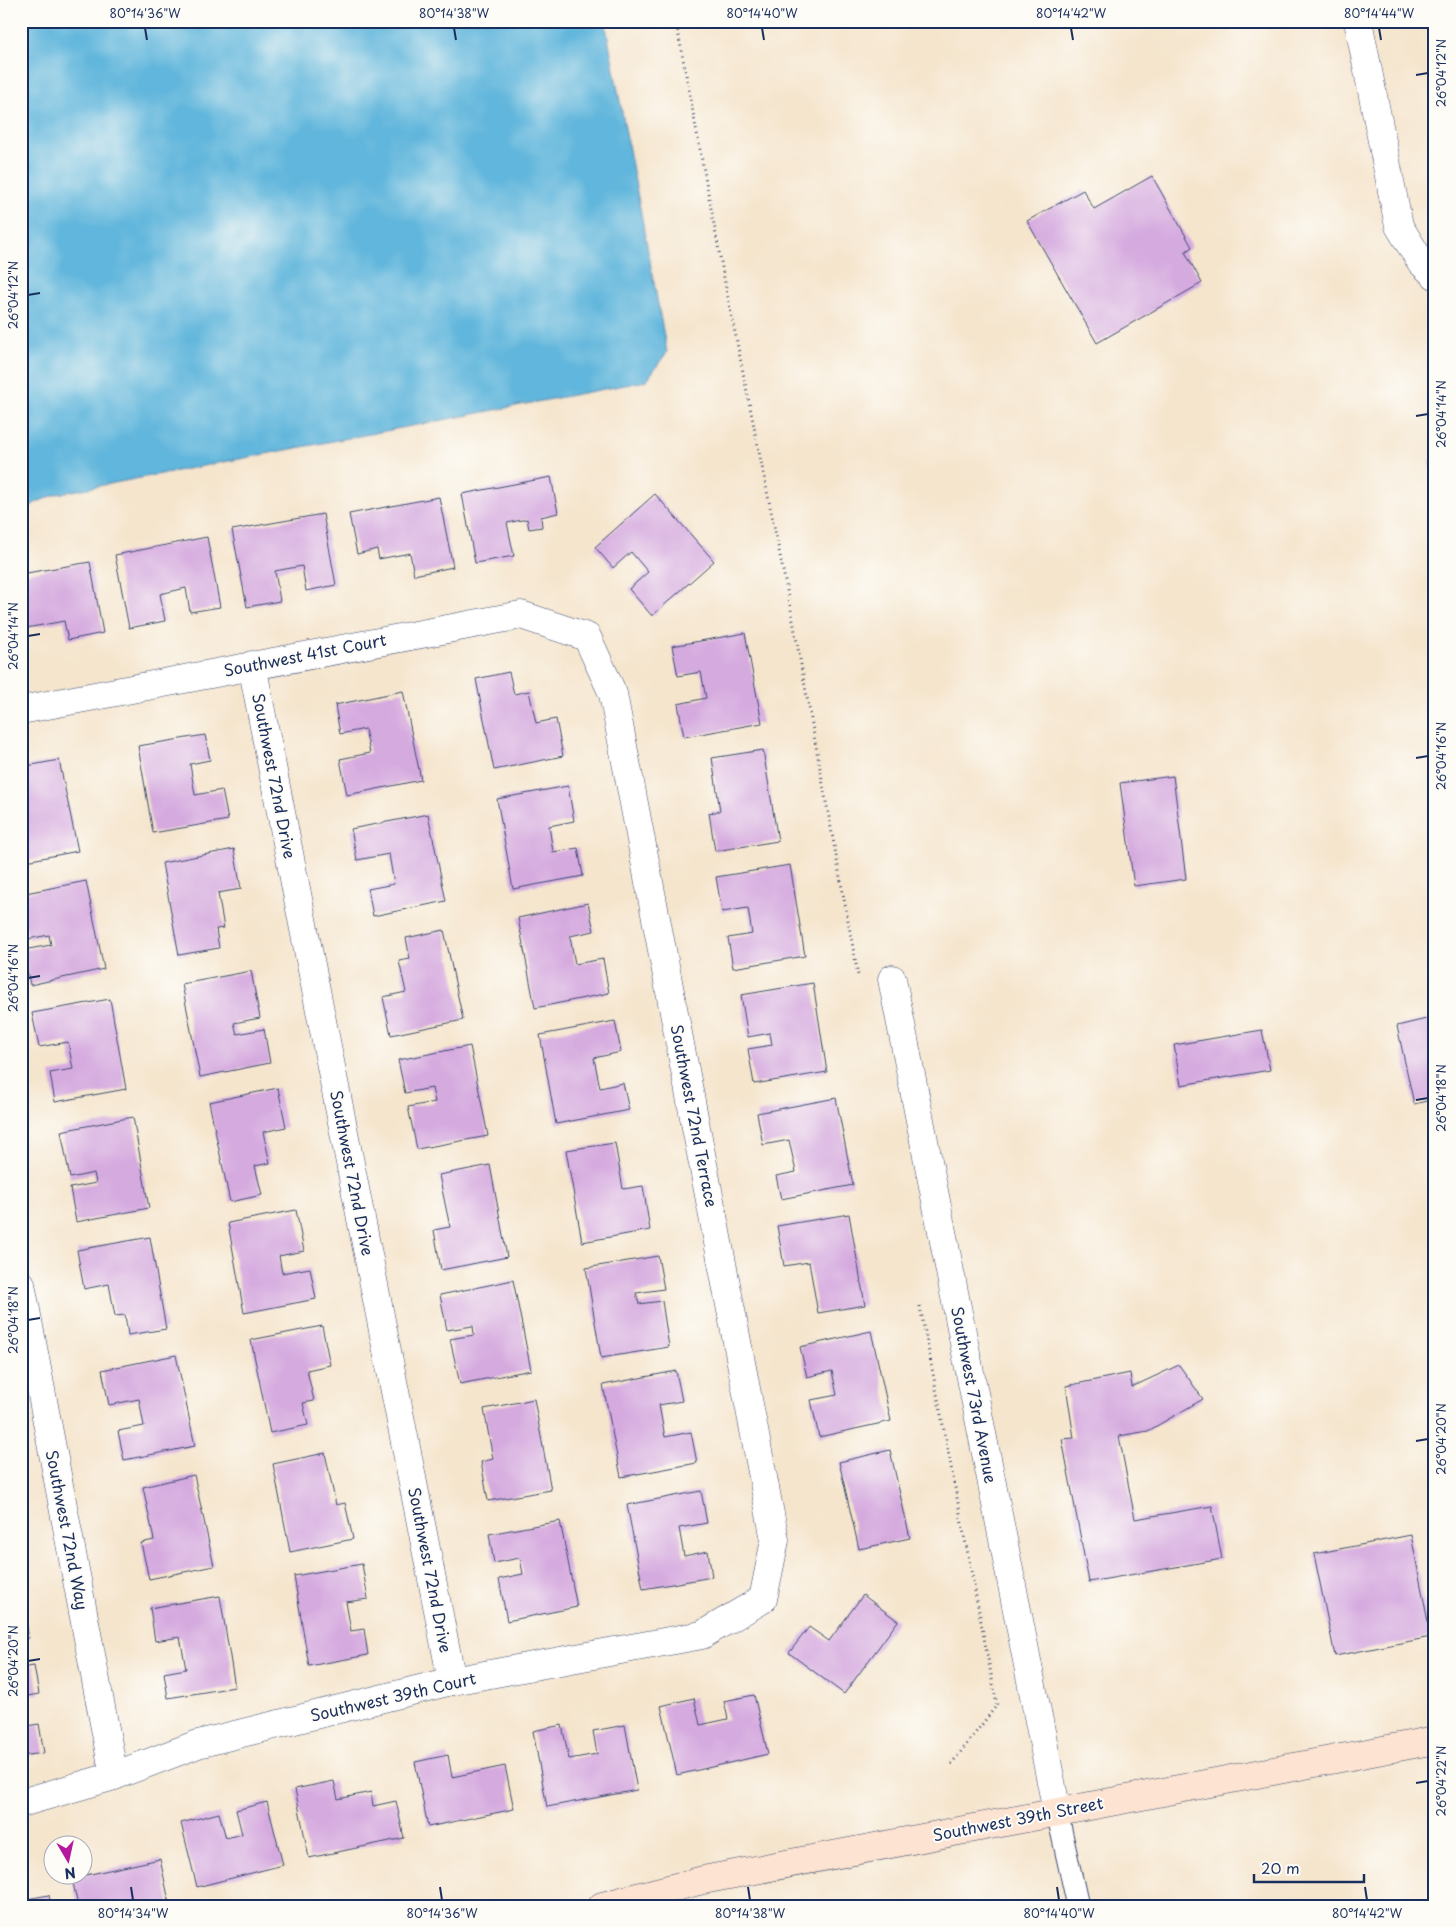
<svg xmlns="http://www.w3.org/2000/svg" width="1456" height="1927" font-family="'Playpen Sans',sans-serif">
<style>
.water{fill:#60b6dc;stroke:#3e729d}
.building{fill:#d5aadf}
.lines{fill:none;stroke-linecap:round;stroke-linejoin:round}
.lane-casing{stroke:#3c4a6f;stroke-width:23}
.street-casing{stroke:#3c4a6f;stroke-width:29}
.secondary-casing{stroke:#3c4a6f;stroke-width:29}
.path{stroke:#3c4a6f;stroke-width:3;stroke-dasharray:1 4;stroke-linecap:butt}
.lane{stroke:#fff;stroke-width:21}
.street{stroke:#fff;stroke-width:28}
.secondary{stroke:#fde3d1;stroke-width:28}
.ticks{fill:none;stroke:#1b2f5e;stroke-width:2}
.labels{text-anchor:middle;stroke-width:4;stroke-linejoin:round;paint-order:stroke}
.street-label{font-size:16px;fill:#1b2f5e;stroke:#fdfcf7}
.neatline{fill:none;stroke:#1b2f5e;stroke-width:2}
.ticks-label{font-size:12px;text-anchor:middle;fill:#1b2f5e}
</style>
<rect width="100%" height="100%" fill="#fdfcf7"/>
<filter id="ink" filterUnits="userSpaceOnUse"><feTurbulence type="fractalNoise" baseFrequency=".02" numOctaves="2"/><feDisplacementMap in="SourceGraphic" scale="10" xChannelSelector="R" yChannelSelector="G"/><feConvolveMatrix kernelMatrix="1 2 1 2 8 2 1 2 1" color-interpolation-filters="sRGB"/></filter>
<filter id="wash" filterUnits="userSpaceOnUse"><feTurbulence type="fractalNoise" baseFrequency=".0096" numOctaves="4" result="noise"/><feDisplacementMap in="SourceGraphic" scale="20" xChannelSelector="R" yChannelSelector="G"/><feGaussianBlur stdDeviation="1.12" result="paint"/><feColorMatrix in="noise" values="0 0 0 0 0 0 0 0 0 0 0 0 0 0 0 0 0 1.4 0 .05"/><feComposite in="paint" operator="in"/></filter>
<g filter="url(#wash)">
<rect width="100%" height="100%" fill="#f5e5cd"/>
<path class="water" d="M23,21H605L667,352L646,381L57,494L37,502L21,512V34Z"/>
<g id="blocks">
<g class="building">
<path d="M1152,176L1192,247L1185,252L1202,283L1097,343L1027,221L1083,190L1094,209Z"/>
<path d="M1435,459V481H1434L1430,460Z"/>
<path d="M551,477L558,513L541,517L542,527L529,529L527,519L507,523L514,556L475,563L462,494Z"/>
<path d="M655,494L714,561L652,616L629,589L648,572L631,552L613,568L595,547Z"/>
<path d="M439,497L453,567L414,575L410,553L379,559L377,549L357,554L349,514Z"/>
<path d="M323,514L336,585L306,591L302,566L275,571L280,601L247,607L232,530Z"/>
<path d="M207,537L220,607L190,612L186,588L160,594L165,621L129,628L115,555Z"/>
<path d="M90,562L103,633L68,640L64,621L21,629V574Z"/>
<path d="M745,633L762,723L684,737L678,704L706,698L701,672L678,676L672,646Z"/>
<path d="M509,672L514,694L529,691L536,723L556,719L563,756L494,770L476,679Z"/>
<path d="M403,691L421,780L347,795L340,759L370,753L365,729L340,734L335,705Z"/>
<path d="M205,735L210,760L190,764L195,795L222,790L228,820L153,833L138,746Z"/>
<path d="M763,750L778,841L715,851L709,813L720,811L712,758Z"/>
<path d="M59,760L78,851L21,862V767Z"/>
<path d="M1173,776L1186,879L1134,886L1120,783Z"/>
<path d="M568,786L574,821L549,826L553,852L578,848L583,876L513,889L497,799Z"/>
<path d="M428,814L446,901L373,916L368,889L394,884L389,854L357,860L351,829Z"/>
<path d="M234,849L241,889L218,893L224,928L216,929L219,948L179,955L162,863Z"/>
<path d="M790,865L805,956L733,968L728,938L752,934L748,908L722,912L716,877Z"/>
<path d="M86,881L104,969L30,985L23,950L51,945L49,935L28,939L21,905V894Z"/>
<path d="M588,903L594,931L570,936L575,964L603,959L609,993L535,1008L518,918Z"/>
<path d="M444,930L463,1020L391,1035L383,997L406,992L399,961L410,959L406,938Z"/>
<path d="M251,971L260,1018L234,1023L237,1034L264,1029L270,1063L200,1077L182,984Z"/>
<path d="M813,983L827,1072L754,1084L748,1049L772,1045L770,1033L748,1037L741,995Z"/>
<path d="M110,999L126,1089L55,1102L50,1073L73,1069L68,1042L39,1047L32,1013Z"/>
<path d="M1435,1017V1099L1414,1104L1397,1026Z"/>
<path d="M615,1021L621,1052L594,1058L600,1088L623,1083L629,1110L556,1124L540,1035Z"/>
<path d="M1262,1030L1270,1070L1181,1085L1174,1045Z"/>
<path d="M470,1046L488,1136L417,1149L408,1107L435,1102L432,1088L405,1093L398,1060Z"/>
<path d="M278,1088L286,1127L263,1132L270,1163L255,1166L262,1195L230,1202L209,1102Z"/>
<path d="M836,1098L853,1185L781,1199L776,1176L796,1172L789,1140L763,1145L757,1113Z"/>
<path d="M133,1117L149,1208L76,1222L70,1188L96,1183L94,1173L70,1178L61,1131Z"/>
<path d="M615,1143L623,1189L643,1186L650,1230L582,1242L566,1150Z"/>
<path d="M490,1165L507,1257L441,1270L434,1230L450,1227L439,1175Z"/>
<path d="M296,1210L304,1251L279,1256L282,1273L310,1268L316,1299L244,1313L228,1223Z"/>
<path d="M849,1214L865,1305L818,1313L809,1262L784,1266L777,1226Z"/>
<path d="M150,1237L166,1329L128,1335L125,1315L115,1316L109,1284L84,1289L77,1250Z"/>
<path d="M658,1256L664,1289L636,1293L639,1304L662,1301L669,1347L601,1358L586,1268Z"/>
<path d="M513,1280L531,1370L460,1384L450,1339L474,1335L473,1326L447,1330L440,1295Z"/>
<path d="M322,1326L330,1365L307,1370L314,1401L303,1403L308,1425L270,1433L251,1340Z"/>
<path d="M871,1331L891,1421L819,1437L811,1400L837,1395L832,1371L807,1377L800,1347Z"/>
<path d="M176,1355L195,1446L124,1460L118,1431L144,1426L139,1399L109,1405L102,1370Z"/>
<path d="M1179,1365L1203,1399L1148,1431L1119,1436L1135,1519L1212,1506L1222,1559L1089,1582L1062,1439L1074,1438L1066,1386L1130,1373L1132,1387Z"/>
<path d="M676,1371L682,1401L659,1405L665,1437L691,1432L697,1463L621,1477L603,1385Z"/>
<path d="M534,1399L551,1490L488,1501L481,1462L493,1459L484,1409Z"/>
<path d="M890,1450L910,1538L859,1549L839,1462Z"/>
<path d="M325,1453L336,1505L345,1503L353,1539L290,1552L273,1464Z"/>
<path d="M194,1475L214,1566L149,1579L141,1543L154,1540L143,1487Z"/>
<path d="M701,1491L707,1523L679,1528L684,1556L708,1551L712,1577L643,1589L627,1505Z"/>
<path d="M560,1521L577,1607L507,1621L499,1579L523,1574L520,1558L494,1563L489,1534Z"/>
<path d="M1411,1535L1431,1637L1335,1656L1314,1554Z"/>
<path d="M362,1564L368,1599L346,1602L351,1631L364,1629L368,1655L309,1666L294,1576Z"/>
<path d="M863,1595L898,1621L844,1694L789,1653L809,1627L829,1641Z"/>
<path d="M220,1596L235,1687L168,1698L164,1673L186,1669L180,1637L155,1641L150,1608Z"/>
<path d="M21,1598L29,1638L21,1639Z"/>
<path d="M34,1666L39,1694L21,1697V1668Z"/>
<path d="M754,1695L768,1754L677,1775L661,1706L694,1698L700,1725L728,1719L724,1701Z"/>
<path d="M39,1724L44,1753L21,1756V1727Z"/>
<path d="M562,1725L569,1759L597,1754L593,1731L625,1725L637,1790L547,1807L533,1731Z"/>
<path d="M448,1755L452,1777L505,1766L514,1809L428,1827L415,1762Z"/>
<path d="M334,1781L338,1799L371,1792L373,1806L396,1801L404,1838L309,1858L295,1789Z"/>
<path d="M267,1802L283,1865L197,1887L181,1823L219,1813L226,1838L242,1834L236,1810Z"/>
<path d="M160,1859L170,1906H78L72,1878Z"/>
<path d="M49,1895L51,1906H21V1900Z"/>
</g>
</g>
</g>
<g filter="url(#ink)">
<use href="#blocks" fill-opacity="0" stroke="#3c4a6f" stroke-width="1"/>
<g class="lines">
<defs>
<path id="lane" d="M1057,1812L1078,1906"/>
<g id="street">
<path d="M1358,21L1399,226L1421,262L1435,275"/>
<path d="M252,665L452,1681"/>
<path d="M21,710L521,615L587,637L613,694L775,1540L763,1599L702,1635L452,1681L198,1744L114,1776L21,1803"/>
<path d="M892,979L1057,1812"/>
<path d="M21,1284L114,1776"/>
</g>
<path id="secondary" d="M602,1906L703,1880L1435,1740"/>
</defs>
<use href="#lane" class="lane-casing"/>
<use href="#street" class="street-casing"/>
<use href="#secondary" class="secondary-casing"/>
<g class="path">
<path d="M676,21L724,278L791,610L858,975"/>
<path d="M920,1306L997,1705L949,1767"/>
</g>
<use href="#lane" class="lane"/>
<use href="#street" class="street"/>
<use href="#secondary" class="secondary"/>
</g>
</g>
<path class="ticks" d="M145,28L147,40M454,28L456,40M762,28L764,40M1071,28L1073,40M1379,28L1381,40M1416,75L1428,73M28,295L40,293M1416,416L1428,414M28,636L40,634M1416,758L1428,756M28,978L40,976M1416,1100L1428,1098M28,1320L40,1318M1416,1441L1428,1439M28,1661L40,1659M1416,1783L1428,1781M131,1887L133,1900M440,1887L442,1900M748,1887L750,1900M1057,1887L1059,1900M1365,1887L1367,1900"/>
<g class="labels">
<g class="street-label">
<text transform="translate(305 655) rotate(-11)" y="6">Southwest 41st Court</text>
<text transform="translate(274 776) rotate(79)" y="6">Southwest 72nd Drive</text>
<text transform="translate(694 1116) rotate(79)" y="6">Southwest 72nd Terrace</text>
<text transform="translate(352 1173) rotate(79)" y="6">Southwest 72nd Drive</text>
<text transform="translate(974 1395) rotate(79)" y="6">Southwest 73rd Avenue</text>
<text transform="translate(67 1530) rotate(79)" y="6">Southwest 72nd Way</text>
<text transform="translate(430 1570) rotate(79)" y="6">Southwest 72nd Drive</text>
<text transform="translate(393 1697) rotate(-13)" y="6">Southwest 39th Court</text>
<text transform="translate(1018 1819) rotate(-11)" y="6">Southwest 39th Street</text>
</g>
</g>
<rect width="1456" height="1927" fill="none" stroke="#fdfcf7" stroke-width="55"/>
<g transform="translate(68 1860) rotate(171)"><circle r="24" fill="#fdfcf7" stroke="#a3aaba"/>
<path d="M0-4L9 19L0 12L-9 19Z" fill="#b5179e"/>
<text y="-8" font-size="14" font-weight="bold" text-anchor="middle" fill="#1b2f5e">N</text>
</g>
<path d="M1254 1874v8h110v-8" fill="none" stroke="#1b2f5e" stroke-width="2.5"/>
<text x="1261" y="1874" font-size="15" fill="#1b2f5e" stroke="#fdfcf7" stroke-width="4" paint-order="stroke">20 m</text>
<rect x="28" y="28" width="1400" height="1872" class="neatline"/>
<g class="ticks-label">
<text x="145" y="18">80°14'36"W</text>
<text x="454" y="18">80°14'38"W</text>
<text x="762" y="18">80°14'40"W</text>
<text x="1071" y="18">80°14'42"W</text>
<text x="1379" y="18">80°14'44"W</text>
<text transform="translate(1442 73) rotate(-90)" y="4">26°04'12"N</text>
<text transform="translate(14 295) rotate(-90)" y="4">26°04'12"N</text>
<text transform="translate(1442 414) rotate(-90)" y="4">26°04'14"N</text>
<text transform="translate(14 636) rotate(-90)" y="4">26°04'14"N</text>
<text transform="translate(1442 756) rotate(-90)" y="4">26°04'16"N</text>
<text transform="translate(14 978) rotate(-90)" y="4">26°04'16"N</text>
<text transform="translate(1442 1098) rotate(-90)" y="4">26°04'18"N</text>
<text transform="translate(14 1320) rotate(-90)" y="4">26°04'18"N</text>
<text transform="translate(1442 1439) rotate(-90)" y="4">26°04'20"N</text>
<text transform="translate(14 1661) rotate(-90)" y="4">26°04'20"N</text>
<text transform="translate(1442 1781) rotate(-90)" y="4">26°04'22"N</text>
<text x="133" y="1918">80°14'34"W</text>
<text x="442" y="1918">80°14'36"W</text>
<text x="750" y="1918">80°14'38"W</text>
<text x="1059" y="1918">80°14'40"W</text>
<text x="1367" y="1918">80°14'42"W</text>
</g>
</svg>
